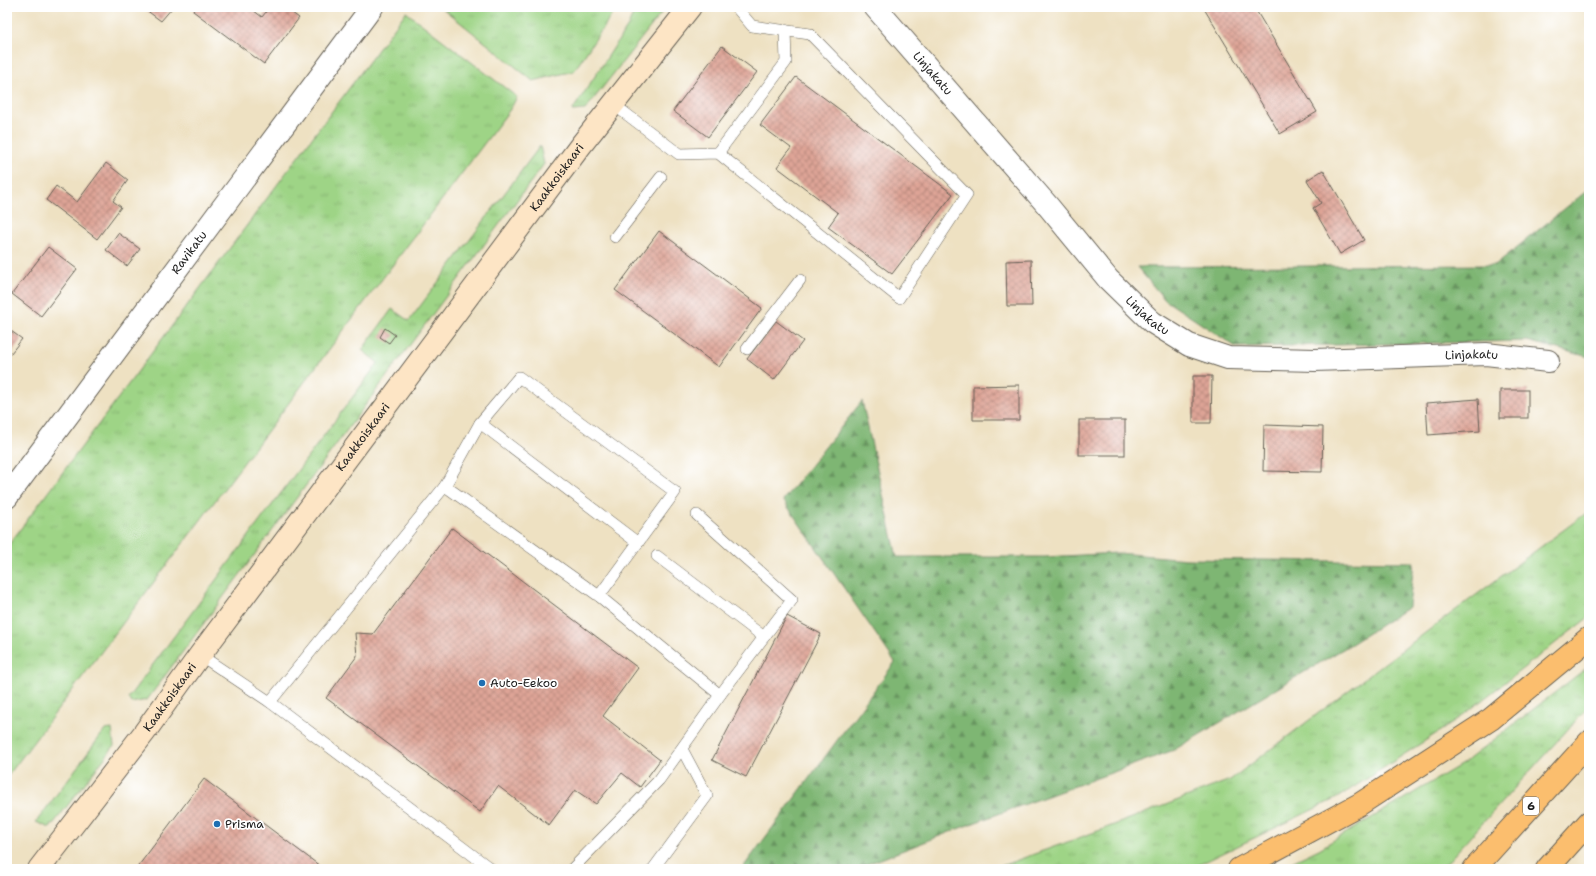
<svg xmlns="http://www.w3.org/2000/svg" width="1596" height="876" font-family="'Shantell Sans',sans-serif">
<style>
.grass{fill:url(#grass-tufts);stroke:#5d7851}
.forest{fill:url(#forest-firs);stroke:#4d6948}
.building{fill:url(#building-cross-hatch)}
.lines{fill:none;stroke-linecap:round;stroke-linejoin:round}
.lane-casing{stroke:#666156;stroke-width:12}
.street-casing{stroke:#666156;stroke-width:24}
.secondary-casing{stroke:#666156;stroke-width:24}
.highway-casing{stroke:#666156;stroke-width:24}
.lane{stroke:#fff;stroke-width:11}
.street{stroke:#fff;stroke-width:22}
.secondary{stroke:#fde5c5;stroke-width:22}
.highway{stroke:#fbbe6e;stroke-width:22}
.poi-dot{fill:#1f6fb2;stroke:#fff;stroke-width:1.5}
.labels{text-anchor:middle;stroke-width:3.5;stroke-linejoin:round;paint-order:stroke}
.shield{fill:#fff;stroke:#606060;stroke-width:1}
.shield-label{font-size:11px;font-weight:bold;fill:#1c1c1c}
.street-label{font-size:12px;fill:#1c1c1c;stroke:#fff}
.poi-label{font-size:12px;fill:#1c1c1c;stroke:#fff;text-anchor:start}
</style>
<defs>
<pattern id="grass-tufts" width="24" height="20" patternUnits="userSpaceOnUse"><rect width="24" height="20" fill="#9ed486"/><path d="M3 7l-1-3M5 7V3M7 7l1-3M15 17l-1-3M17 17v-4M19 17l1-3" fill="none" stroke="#88b573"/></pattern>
<pattern id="forest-firs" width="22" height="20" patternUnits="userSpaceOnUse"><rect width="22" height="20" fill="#7eb673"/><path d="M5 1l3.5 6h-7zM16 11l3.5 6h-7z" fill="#66935e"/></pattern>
<pattern id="building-cross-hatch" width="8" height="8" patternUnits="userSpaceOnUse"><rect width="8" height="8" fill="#dea496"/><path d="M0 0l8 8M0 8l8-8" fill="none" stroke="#b3857a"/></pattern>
</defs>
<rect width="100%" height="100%" fill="#fff"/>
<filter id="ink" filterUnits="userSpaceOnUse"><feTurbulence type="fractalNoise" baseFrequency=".025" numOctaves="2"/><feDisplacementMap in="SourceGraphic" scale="8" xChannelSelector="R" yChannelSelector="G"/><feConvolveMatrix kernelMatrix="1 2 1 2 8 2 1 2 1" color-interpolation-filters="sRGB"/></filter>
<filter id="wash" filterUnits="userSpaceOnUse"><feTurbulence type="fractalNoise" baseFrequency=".012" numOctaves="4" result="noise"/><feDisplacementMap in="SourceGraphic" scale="16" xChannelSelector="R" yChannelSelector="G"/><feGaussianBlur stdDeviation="0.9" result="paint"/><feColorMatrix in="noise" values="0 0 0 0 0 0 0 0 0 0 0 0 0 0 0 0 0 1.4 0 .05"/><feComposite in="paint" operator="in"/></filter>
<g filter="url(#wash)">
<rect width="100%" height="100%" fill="#eee1c2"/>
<g class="grass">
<path d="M441,7H617L574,71L533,81Z"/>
<path d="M636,7H666L585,110L572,111L628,26Z"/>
<path d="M406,12L517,97L511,108L7,777V547Z"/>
<path d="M540,146L544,164L147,700L131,703L128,698L378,363L362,350L392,309L409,321Z"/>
<path d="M1589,511V617L1454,722L1337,798L1190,869H993L1106,828L1230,780L1386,662Z"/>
<path d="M1589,666V706L1441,869H1277L1319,849L1464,763Z"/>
<path d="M112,729L114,746L50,828L36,822L105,730Z"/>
</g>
<g class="forest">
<path d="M1589,189V357L1527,341L1236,347L1165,300L1137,267L1495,265Z"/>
<path d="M862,401L897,557H1044L1118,553L1187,559L1414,562L1409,607L1353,643L1174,750L968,825L855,869H742L895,662L783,500Z"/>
</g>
<g id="blocks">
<g class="building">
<path d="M142,7H173L161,21Z"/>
<path d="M196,7H249L262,17L270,7H284L299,18L264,64L193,11Z"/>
<path d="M1203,7H1254L1317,112L1280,134Z"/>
<path d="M722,46L757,72L708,137L673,111Z"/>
<path d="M796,77L953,194L892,274L828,227L838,213L777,167L791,148L760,125Z"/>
<path d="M106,163L128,180L113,201L121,207L97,239L46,200L56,186L77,202Z"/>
<path d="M1323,170L1364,240L1340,254L1313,208L1321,203L1307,180Z"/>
<path d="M659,231L762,308L719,367L615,290Z"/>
<path d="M118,233L140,249L127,266L106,250Z"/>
<path d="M48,247L77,269L41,316L12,294Z"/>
<path d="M1031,260L1032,306H1007L1006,261Z"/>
<path d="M776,321L803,341L774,380L747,359Z"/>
<path d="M7,328L22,339L7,358Z"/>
<path d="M385,328L395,335L389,343L380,337Z"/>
<path d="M1193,376H1212L1211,423H1193Z"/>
<path d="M1019,385V420H973V386Z"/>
<rect x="1500" y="390" width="28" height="28"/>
<path d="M1478,399L1480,431L1428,435L1426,403Z"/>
<rect x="1079" y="420" width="46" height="35"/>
<path d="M1264,425L1323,427L1322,472L1263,471Z"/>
<path d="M452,528L638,668L603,716L660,760L640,787L622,773L596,804L575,790L549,825L498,786L480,812L326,698L357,656L355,633L373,634Z"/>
<path d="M787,616L821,634L746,777L712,760Z"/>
<path d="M204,779L324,869H136Z"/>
</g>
</g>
</g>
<g filter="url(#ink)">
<use href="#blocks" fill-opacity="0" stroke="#666156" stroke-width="1"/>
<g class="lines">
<defs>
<g id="lane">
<path d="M613,104L679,154L718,153L899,298L967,195L810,34L752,26L736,7"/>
<path d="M718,153L786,62L785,30"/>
<path d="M615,237L661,177"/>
<path d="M747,349L800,280"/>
<path d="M480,423L638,543"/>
<path d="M445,486L480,423L519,377L675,492L599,596"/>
<path d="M697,515L792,600L720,695"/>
<path d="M657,556L764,637"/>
<path d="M200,655L270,702L491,869"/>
<path d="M270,702L445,486L599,596L720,695L659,780L572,869"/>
<path d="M653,869L707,796L682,749"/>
</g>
<g id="street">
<path id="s1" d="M875,7L1048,206L1108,279L1152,322L1189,345L1228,358L1315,360L1486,354L1548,361"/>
<path id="s2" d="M7,497L372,7"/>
</g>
<g id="secondary">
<path id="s3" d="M39,869L144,733L200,655L581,145L690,7"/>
</g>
<g id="highway">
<path d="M1239,869L1360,804L1491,719L1589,638"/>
<path d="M1474,869L1589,742"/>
<path d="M1547,869L1589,822"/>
</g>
</defs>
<use href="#lane" class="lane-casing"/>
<use href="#street" class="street-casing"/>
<use href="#secondary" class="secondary-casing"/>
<use href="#highway" class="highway-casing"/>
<use href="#lane" class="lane"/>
<use href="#street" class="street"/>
<use href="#secondary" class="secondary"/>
<use href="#highway" class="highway"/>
</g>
</g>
<g class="poi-dot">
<circle cx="482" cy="683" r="4"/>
<circle cx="217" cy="824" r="4"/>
</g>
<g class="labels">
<rect class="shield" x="1523" y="797" width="16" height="18" rx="3"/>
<g class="shield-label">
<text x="1531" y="810">6</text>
</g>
<g class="street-label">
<text dy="4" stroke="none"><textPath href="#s1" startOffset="88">Linjakatu</textPath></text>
<text dy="4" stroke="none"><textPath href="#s3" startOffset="864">Kaakkoiskaari</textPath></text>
<text dy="4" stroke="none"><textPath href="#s2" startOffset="305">Ravikatu</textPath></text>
<text dy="4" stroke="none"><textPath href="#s1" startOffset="412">Linjakatu</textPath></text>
<text dy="4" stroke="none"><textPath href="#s1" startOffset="748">Linjakatu</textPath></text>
<text dy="4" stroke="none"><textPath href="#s3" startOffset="540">Kaakkoiskaari</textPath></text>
<text dy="4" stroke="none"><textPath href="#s3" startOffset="216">Kaakkoiskaari</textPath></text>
</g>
<g class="poi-label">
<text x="490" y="687">Auto-Eekoo</text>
<text x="225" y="828">Prisma</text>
</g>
</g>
<rect width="1596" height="876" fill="none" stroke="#fff" stroke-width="24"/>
</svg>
